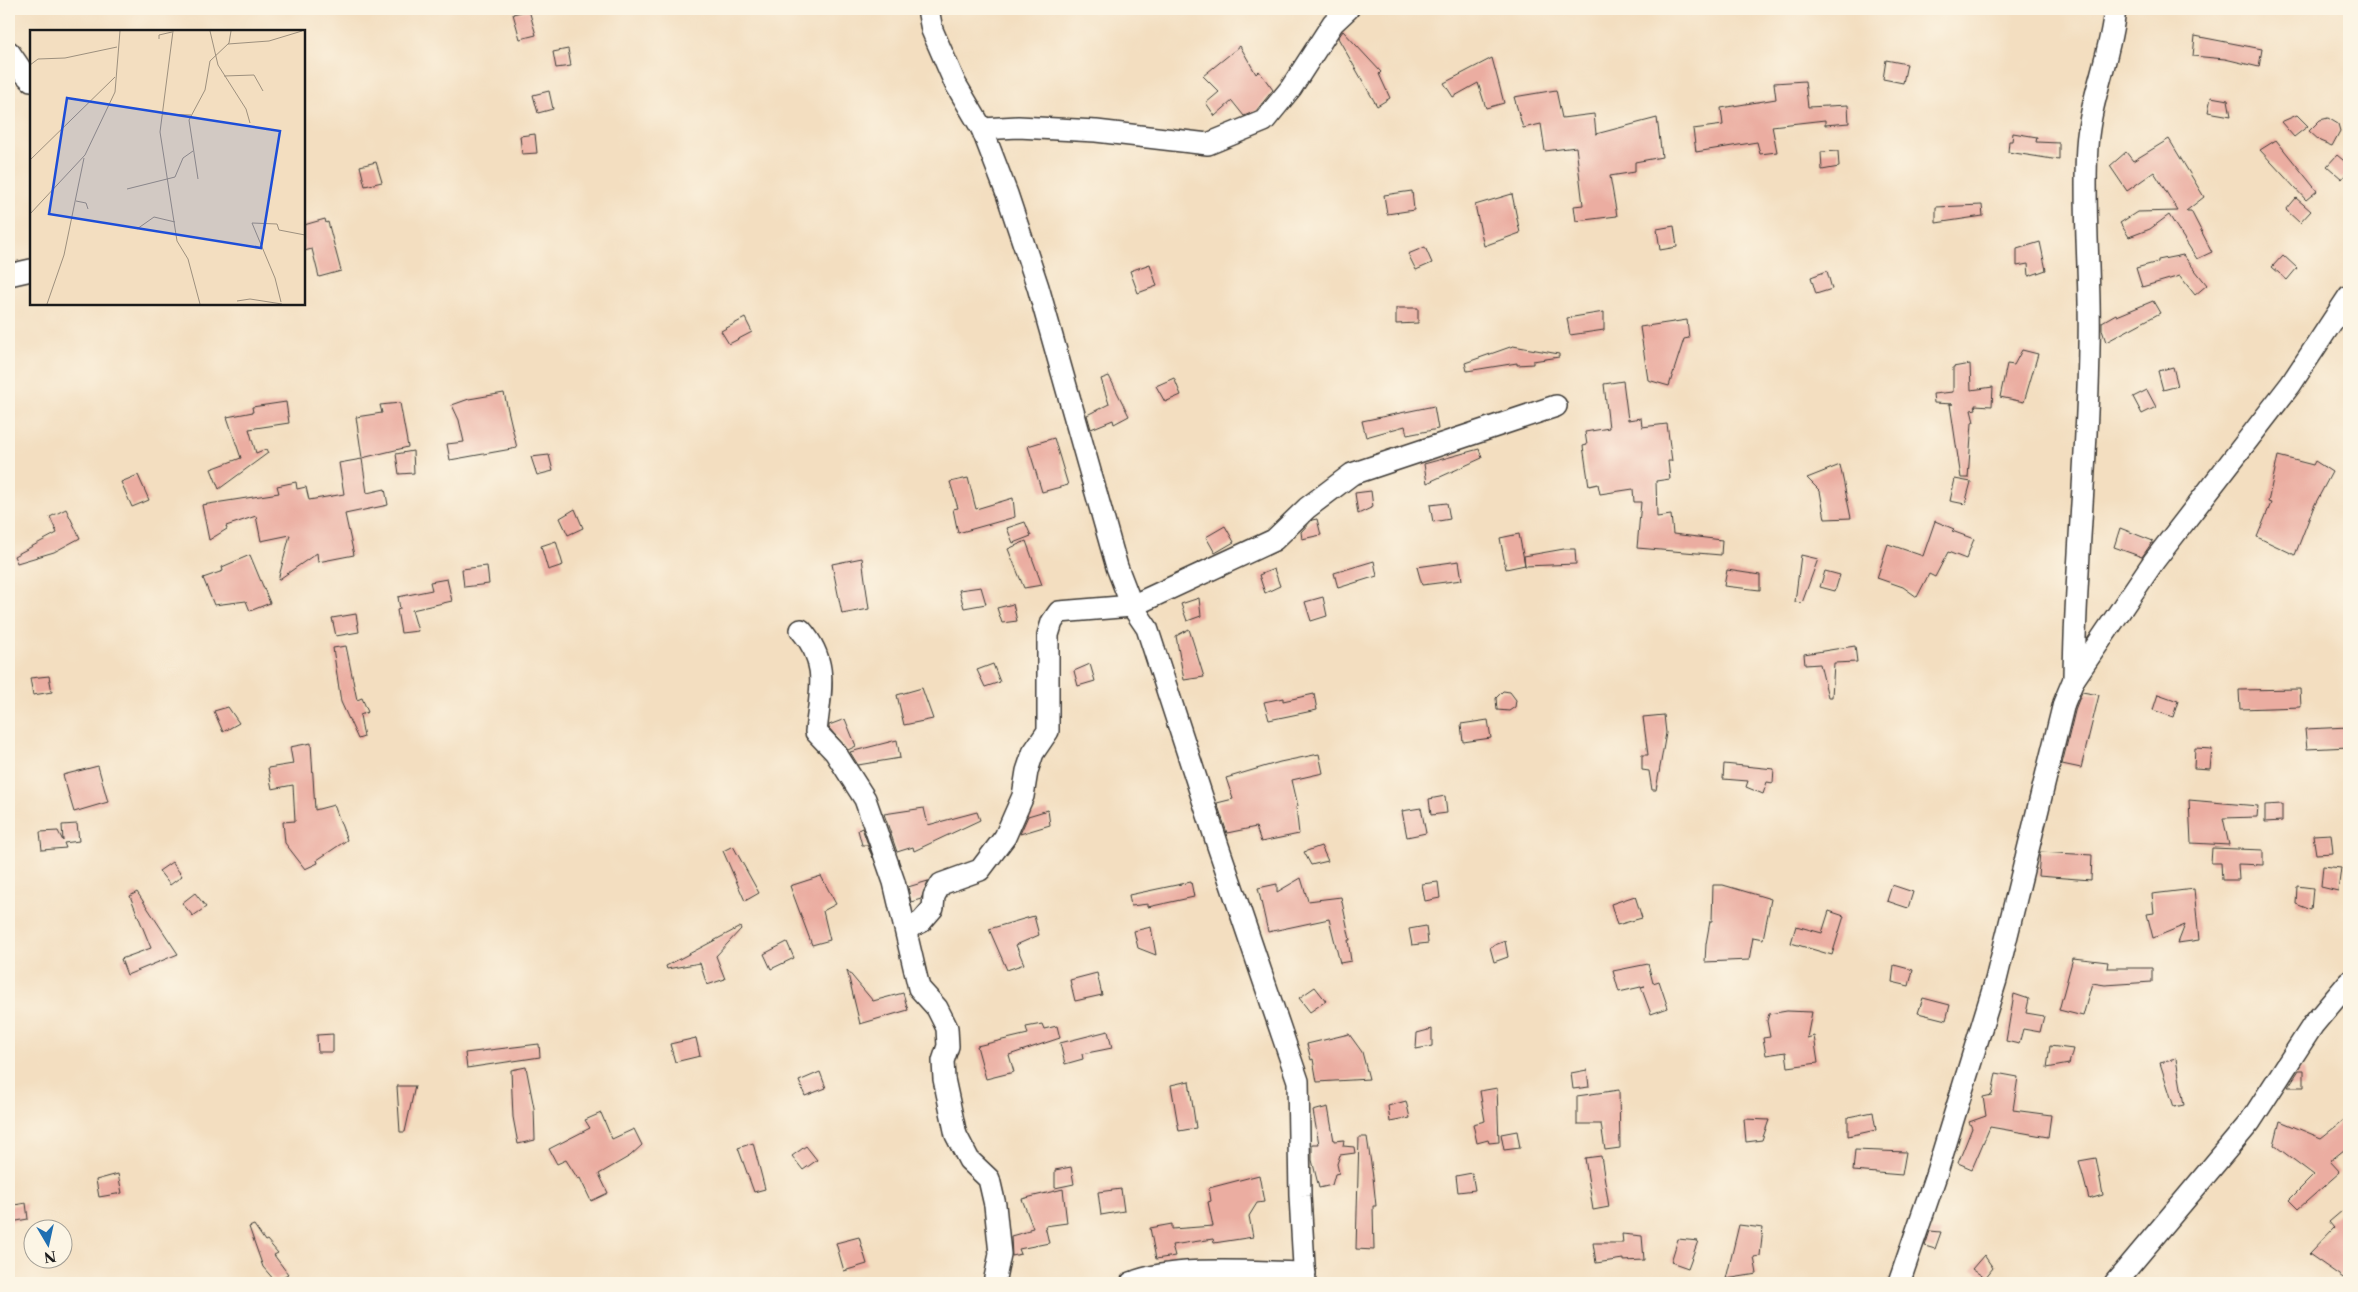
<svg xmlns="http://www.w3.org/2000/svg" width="2358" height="1292" font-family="'Libre Caslon Text',serif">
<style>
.building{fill:#ebada1}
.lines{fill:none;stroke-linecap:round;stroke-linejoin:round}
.minor-casing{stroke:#3c3935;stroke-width:24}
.minor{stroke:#fff;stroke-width:21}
.inset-road{fill:none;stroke:#9d907e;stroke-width:1}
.view{fill:#1d4ed8;fill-opacity:0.15;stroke:#1d4ed8;stroke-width:2.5}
.inset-edge{fill:none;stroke:#1c1c1c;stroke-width:2.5}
</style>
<rect width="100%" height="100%" fill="#fcf5e5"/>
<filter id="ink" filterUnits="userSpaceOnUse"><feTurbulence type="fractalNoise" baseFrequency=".02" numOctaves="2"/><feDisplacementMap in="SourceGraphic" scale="10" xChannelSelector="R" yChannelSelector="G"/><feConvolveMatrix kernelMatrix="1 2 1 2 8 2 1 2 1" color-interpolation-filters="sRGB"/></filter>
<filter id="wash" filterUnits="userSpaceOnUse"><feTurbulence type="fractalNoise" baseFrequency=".0096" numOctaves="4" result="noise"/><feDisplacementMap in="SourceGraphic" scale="20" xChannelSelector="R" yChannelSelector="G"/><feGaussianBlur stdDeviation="1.12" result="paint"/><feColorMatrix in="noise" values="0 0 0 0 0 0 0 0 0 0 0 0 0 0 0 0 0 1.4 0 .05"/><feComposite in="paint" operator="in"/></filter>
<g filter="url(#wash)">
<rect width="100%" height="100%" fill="#f3dec0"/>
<g id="blocks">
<g class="building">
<path d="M529,10L536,35L520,39L513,14Z"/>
<path d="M1343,31L1381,72L1379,74L1390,98L1377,106L1338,38Z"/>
<path d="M2195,36L2262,49L2259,67L2225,59L2193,56Z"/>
<path d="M1240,46L1256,74L1259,71L1273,90L1256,111L1244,116L1232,101L1215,116L1206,103L1219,92L1203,76Z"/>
<path d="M568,49L571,66L556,68L553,52Z"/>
<path d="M1492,58L1504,103L1486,108L1478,83L1453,97L1444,83Z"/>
<path d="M1886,60L1907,64L1903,83L1883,79Z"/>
<path d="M1805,81L1808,107L1848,105L1849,123L1825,125V120L1772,126L1777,152L1760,154L1757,142L1696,152L1693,129L1723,125L1721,108L1776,99L1774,83Z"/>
<path d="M1556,90L1562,118L1594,114L1596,134L1657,118L1662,157L1635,162V172L1610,176L1617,216L1576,221L1574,206L1583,205L1576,147L1545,151L1541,124L1523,128L1514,97Z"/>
<path d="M549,91L553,109L538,113L533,95Z"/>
<path d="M2211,97L2228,100L2231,116L2208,112Z"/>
<path d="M2297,115L2308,126L2294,137L2281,122Z"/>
<path d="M2328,118L2338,124L2340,131L2332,146L2320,141L2309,131L2320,120Z"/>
<path d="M2013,133L2037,137L2036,142L2059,143V160L2008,152L2009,141H2012Z"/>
<path d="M535,134L537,153L522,154L520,136Z"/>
<path d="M2169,139L2204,197L2186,211H2191L2212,252L2197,259L2169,215L2150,229L2129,237L2120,223L2137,212L2178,211L2154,172L2127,191L2110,166L2126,152L2133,161Z"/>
<path d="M2276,140L2317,191L2306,200L2260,150Z"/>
<path d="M1838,151L1839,167L1822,170L1821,152Z"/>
<path d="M2337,155L2349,165V170L2342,179L2327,166Z"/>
<path d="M376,162L382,182L365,186L360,166Z"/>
<path d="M1412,191L1414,210L1387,214L1384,195Z"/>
<path d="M1512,194L1520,233L1484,246L1475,205Z"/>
<path d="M2296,198L2311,211L2300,223L2286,210Z"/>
<path d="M1982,205L1983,216L1936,223V207Z"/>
<path d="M325,219L326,223L328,222L341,271L319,277L312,249L304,251V225Z"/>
<path d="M1674,226L1677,247L1660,250L1657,229Z"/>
<path d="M2040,242L2046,270L2029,276L2028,264L2017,266V249Z"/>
<path d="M1425,247L1432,263L1416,270L1408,254Z"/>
<path d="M2183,255L2207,285L2195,295L2180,276L2142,287L2136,268L2158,262V260Z"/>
<path d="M2283,255L2297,268L2287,280L2272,267Z"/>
<path d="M1150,264L1157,286L1138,293L1130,271Z"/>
<path d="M1827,271L1832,289L1816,294L1811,277Z"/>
<path d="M2153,301L2160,313L2106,342L2102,330V322L2116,314L2117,316Z"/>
<path d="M1396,308H1418V323L1396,324Z"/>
<path d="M1604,312V330L1570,335L1567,318Z"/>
<path d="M745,318L752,332L729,344L721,331Z"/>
<path d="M1687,320L1689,338L1684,339L1669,386L1648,380L1640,327Z"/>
<path d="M1513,346L1559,354V357L1533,361V364L1517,365V363L1467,371L1465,363Z"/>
<path d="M2022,350L2038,354L2024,402L2000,397L2007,364L2014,365Z"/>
<path d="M1970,364L1971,390L1993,387L1992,406L1975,405L1976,409L1971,410L1974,422L1972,423L1968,478H1961L1950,404H1953L1934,403L1933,394L1953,392V367Z"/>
<path d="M2173,367L2178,386L2163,390L2158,371Z"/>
<path d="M1109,376L1129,416L1114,424L1113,420L1091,429L1087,415L1109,404L1101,379Z"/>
<path d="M1174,378L1181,395L1165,402L1156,386Z"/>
<path d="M1623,381L1628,420L1641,418L1642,427L1667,424L1672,461H1668L1670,479L1656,481L1657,517L1671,515L1673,534L1722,540L1721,555L1637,548L1641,502H1634L1633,489L1600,494L1598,484L1589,486L1583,446L1587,445L1585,432L1609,428L1604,384Z"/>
<path d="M2147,390L2156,407L2142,414L2133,397Z"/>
<path d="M504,393L517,448L450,460L447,444L464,442L459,420L452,405L469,399Z"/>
<path d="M286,402L289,423L249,429L256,453L266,449L268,453L219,489L211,469L241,458L227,417L253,412L252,407Z"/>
<path d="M400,403L408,447L362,458L356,417L382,413L380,405Z"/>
<path d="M1434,406L1438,429L1407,435L1405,426L1366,437L1362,421Z"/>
<path d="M1054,438L1068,485L1042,492L1028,446Z"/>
<path d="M1479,449L1482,458L1427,483L1424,464Z"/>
<path d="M413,451L414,473L399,474L396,454Z"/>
<path d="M549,455L553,471L537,475L531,457Z"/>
<path d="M2278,456L2313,465L2315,461L2332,472L2314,506L2295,555L2257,537L2271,503L2268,502Z"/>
<path d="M362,459L367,493L385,489L388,505L345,514L354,555L318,562L317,553L278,580L290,535L261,541L256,516L226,526L227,529L209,540L202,505L279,493L277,486L296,482L297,489L306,487L309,500L344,494L339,463Z"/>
<path d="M1840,465L1851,518L1825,519L1820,491L1807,478Z"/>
<path d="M138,475L149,500L132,507L121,482Z"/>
<path d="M968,478L976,509L1013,498L1015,517L958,533L953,509L958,508L950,482Z"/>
<path d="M1955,479L1971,482L1965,504L1950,501Z"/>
<path d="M1371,491L1373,507L1358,514L1355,493Z"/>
<path d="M1447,503L1450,519L1433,522L1430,505Z"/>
<path d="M66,509L80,538L54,552L17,563L14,556L57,533L50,517Z"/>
<path d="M575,509L583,528L568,535L560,518Z"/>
<path d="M1317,519L1321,535L1302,539L1301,532L1312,520Z"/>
<path d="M1935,521L1954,529L1952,531L1974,539L1966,559L1948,552L1935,577L1929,574L1917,597L1903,587L1877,578L1888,544L1923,556Z"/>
<path d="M1025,522L1031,536L1013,543L1007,528Z"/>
<path d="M1225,526L1234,542L1215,553L1206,537Z"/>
<path d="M2120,528L2153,541L2142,557L2114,547Z"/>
<path d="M1519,534L1525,565L1506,569L1500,538Z"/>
<path d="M556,541L563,565L548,570L541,546Z"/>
<path d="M1026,541L1042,585L1024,588L1008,549Z"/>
<path d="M1564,549H1575L1576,564L1525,566L1524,556Z"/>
<path d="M250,555L270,603L250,611L246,601L214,605L203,578L223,571L222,567Z"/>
<path d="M1801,555L1818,559L1802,603L1795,602Z"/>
<path d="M862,558L869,609L842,614L832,564Z"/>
<path d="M1374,561L1377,576L1338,588L1334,573Z"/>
<path d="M1459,561L1462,580L1422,585L1417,567Z"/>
<path d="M487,566L489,584L464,587L462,569Z"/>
<path d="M1274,569L1280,586L1265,593L1259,575Z"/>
<path d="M1727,570L1760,575V590L1724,586Z"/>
<path d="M1825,571L1840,575L1835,591L1820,587Z"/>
<path d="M447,579L452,601L412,610L418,631L401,633L397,610L400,609L398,597L432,590L430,582Z"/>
<path d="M981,587L986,604L964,608L959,590Z"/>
<path d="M1323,597L1327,616L1311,621L1305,602Z"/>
<path d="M1199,598L1201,616L1187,621L1181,604Z"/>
<path d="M1013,604L1017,621L1002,623L997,608Z"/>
<path d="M356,614L359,632L336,636L332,618Z"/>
<path d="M1189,629L1204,677L1184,680L1176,636Z"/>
<path d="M346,646L357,700L362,698L368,712L360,715L364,737L358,739L341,702L333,648Z"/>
<path d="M1855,646L1857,662L1834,663L1832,697H1828L1820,664L1805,665L1804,654Z"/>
<path d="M993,664L1000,682L985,687L977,670Z"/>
<path d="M1090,664L1095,681L1078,686L1074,671Z"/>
<path d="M49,676L52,692L33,695L30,678Z"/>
<path d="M922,688L933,719L904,725L897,695Z"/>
<path d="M2300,689L2301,707L2240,709L2239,690Z"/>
<path d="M1503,691L1510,692L1516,700L1515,707L1509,711L1497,710L1496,698Z"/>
<path d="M2082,692L2099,695L2081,768L2062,764L2076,707Z"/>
<path d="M1314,694L1317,710L1269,720L1264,702L1283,698V701Z"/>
<path d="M2158,694L2178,701L2173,717L2153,710Z"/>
<path d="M228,707L239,723L223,732L214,711Z"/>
<path d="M1664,715L1666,733L1656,790H1652L1649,771L1642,770V755H1648L1643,717Z"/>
<path d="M845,719L856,746L848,750L829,728V725Z"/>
<path d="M1488,720L1491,738L1463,742L1461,724Z"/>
<path d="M2349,727V747L2307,749L2305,729Z"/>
<path d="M897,740L900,758L858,765L850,752Z"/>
<path d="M311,743L315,810L334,805L347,840L317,860L318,863L305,869L285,843L283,822L295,821L293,785L272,789L268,768L293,764L290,747Z"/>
<path d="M2195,748L2212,749L2210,769L2194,768Z"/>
<path d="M1319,754L1323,773L1292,780L1298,806L1296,807L1299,834L1261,842L1256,827L1227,833L1217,803L1233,799L1226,778L1280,762Z"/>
<path d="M1724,764L1774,769L1773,783L1767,782L1763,794L1746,787L1748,781L1723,779Z"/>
<path d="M98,766L108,802L74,812L63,775Z"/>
<path d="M1445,796L1447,813L1431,815L1429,799Z"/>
<path d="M2189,800L2258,806L2257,817L2223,818L2229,845L2191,843Z"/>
<path d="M2282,804V821L2265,822V805Z"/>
<path d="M924,808L928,825L977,812L980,820L914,851L913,847L897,852L884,814Z"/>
<path d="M1421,808L1426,833L1407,837L1402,811Z"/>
<path d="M1048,810L1050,825L1020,834L1028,816Z"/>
<path d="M77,824L79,841L64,843L66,848L42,850L40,832L58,831L63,841L62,825Z"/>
<path d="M862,828L873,858L867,845H862L858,830Z"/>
<path d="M2331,834L2333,853L2316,854L2313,835Z"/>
<path d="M733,846L759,893L745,901L723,851Z"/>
<path d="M1321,846L1328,861L1311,865L1304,852Z"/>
<path d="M2212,848L2263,850V865L2238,864L2239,880H2222L2221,863H2211Z"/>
<path d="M2040,852L2092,855L2091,880L2038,876Z"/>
<path d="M172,862L182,876L170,885L159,871Z"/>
<path d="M2323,866L2341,868L2338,891L2321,887Z"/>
<path d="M821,876L836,904L823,911L830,940L812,945L790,886Z"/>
<path d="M1301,878L1308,901L1341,897L1350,940H1348L1351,961L1340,963L1329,919L1268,932L1258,888L1277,884V892Z"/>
<path d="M928,881L921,899L911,902L908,887Z"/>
<path d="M1191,882L1194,897L1148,907V904L1131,906L1129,895Z"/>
<path d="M1438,882L1440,898L1425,901L1422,884Z"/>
<path d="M1713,885H1723L1771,899L1763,939L1753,937L1749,960L1705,962L1706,944L1710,921H1712Z"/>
<path d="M1892,885L1913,892L1908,908L1887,901Z"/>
<path d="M2297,886L2313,888L2311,910L2296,904Z"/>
<path d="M2194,889L2199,940L2178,943L2185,925L2153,938L2147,914L2154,913L2152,894Z"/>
<path d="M137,892L178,954L127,975L121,959L151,948L130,896Z"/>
<path d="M195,893L206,907L193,916L182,903Z"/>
<path d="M1635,896L1642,918L1617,925L1611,904Z"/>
<path d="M1829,911L1844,916L1832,955L1791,943L1796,926L1822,933Z"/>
<path d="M1034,916L1039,935L1016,945L1024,964L1007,970L989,929Z"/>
<path d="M1426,926L1428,943L1412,945L1409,929Z"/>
<path d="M740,927L741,929L716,956L725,979L707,985L700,963L667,969L666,966Z"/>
<path d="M1151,927L1156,955L1138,948L1134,931Z"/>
<path d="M1505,941L1508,957L1494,962L1490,947Z"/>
<path d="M787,942L794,958L771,969L764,954Z"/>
<path d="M2073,958L2108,962L2107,968H2152V982L2105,985L2092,983L2083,1016L2059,1010Z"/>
<path d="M1648,964L1653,983L1659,981L1668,1008L1651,1014L1641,987L1645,986L1619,992L1613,971Z"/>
<path d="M1894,965L1913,970L1909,986L1892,982Z"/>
<path d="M847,970L873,1001L903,993L908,1010L860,1024Z"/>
<path d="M1097,973L1102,995L1075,1001L1070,980Z"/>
<path d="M1315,987L1326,1001L1310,1012L1299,998Z"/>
<path d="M2014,994L2029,999L2026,1013L2044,1016L2040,1032L2023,1029L2019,1044L2006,1041Z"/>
<path d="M1923,998L1950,1005L1946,1020L1918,1013Z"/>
<path d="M1787,1011L1812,1012L1807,1038L1814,1036L1818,1063L1788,1067L1786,1052L1766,1055L1763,1038L1770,1037L1767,1021L1769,1014Z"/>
<path d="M1042,1024L1044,1029L1057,1026L1060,1038L1009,1055L1014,1072L986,1079L977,1046L1028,1034L1026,1027Z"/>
<path d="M1432,1029V1046L1416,1049L1417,1033Z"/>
<path d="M1108,1031L1112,1048L1082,1054L1083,1059L1065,1064L1060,1043Z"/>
<path d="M333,1034V1052H318L317,1035Z"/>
<path d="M1349,1034L1362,1052L1369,1079L1317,1082L1313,1059L1311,1060L1307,1044Z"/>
<path d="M696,1038L700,1056L675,1062L670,1044Z"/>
<path d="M539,1044L540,1057L467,1068L465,1053Z"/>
<path d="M2050,1046L2073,1049L2069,1064L2047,1068Z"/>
<path d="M2176,1059L2184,1105L2174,1107L2160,1063Z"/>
<path d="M526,1067L534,1108L535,1140L518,1144L513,1117L511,1070Z"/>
<path d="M1587,1070L1589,1087L1573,1089L1571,1073Z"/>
<path d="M2299,1070H2304V1087H2288Z"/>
<path d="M820,1072L826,1088L805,1096L799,1081Z"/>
<path d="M1996,1073L2018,1077L2013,1110L2051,1115L2048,1137L1990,1127L1972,1169L1958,1163L1972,1128L1969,1122L1986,1116L1983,1097L1992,1095Z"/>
<path d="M1189,1081L1196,1128L1179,1131L1171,1085Z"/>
<path d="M397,1086H415L405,1132H400Z"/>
<path d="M1497,1088L1499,1142L1489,1143L1488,1140L1477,1143L1473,1124L1485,1121L1480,1091Z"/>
<path d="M1619,1090L1620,1148L1605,1150L1601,1124H1577V1096Z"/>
<path d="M1406,1101L1410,1118L1390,1122L1388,1106Z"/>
<path d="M1328,1107L1334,1141L1344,1140L1343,1146L1354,1147L1355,1153L1340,1155L1337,1164L1339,1173L1335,1174L1332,1185L1319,1188L1312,1160V1144H1319L1313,1111Z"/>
<path d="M1873,1112L1876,1130L1848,1136V1117Z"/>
<path d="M601,1113L612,1139L634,1129L642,1145L630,1156L599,1174L608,1193L591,1201L580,1178L578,1179L566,1160L557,1164L549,1149L590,1128L585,1120Z"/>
<path d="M2349,1116V1146L2330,1161L2340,1172L2298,1209L2289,1200L2314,1175L2274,1145L2280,1121L2321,1138Z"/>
<path d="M1744,1119L1769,1120L1762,1140L1746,1142Z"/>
<path d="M1517,1131L1520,1148L1504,1150L1501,1134Z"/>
<path d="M1359,1137H1367L1373,1177L1376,1206H1373L1374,1250L1356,1249Z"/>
<path d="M753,1143L765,1189L754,1192L738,1148Z"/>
<path d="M806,1146L817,1160L803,1170L792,1156Z"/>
<path d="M1855,1150L1906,1152L1902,1175L1853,1171Z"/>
<path d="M1601,1156L1609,1207L1593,1210L1585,1158Z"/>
<path d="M2096,1158L2103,1195L2089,1199L2079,1161Z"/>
<path d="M1071,1167L1074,1184L1055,1188V1170Z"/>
<path d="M1472,1173L1475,1190L1458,1192L1456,1176Z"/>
<path d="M118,1174L122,1193L99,1197L96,1180Z"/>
<path d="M1259,1175L1264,1202L1257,1203L1249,1216L1253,1237L1214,1243L1213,1239L1172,1245L1175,1256L1156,1259L1150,1228L1172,1224V1229L1213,1226L1208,1202L1211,1201L1209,1188Z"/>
<path d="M1063,1189L1067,1223L1045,1226L1049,1243L1019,1249L1021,1254L1012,1256L1011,1236L1029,1231V1229L1033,1228L1022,1199Z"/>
<path d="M1121,1189L1124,1211L1101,1215L1098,1192Z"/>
<path d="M26,1203L28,1219L11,1222L9,1206Z"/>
<path d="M2349,1205V1282L2309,1254L2334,1228L2329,1222Z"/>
<path d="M254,1225L265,1241L267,1240L278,1253L274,1255L288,1274L275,1281L263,1267L249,1227Z"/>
<path d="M1739,1225L1763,1228L1760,1256L1754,1257L1757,1274L1726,1279Z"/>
<path d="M1930,1231L1941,1232L1935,1249L1925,1246Z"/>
<path d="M1622,1234L1642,1236L1644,1260L1623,1261V1259L1596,1263L1593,1243H1623Z"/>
<path d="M859,1237L867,1264L844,1271L836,1243Z"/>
<path d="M1678,1239L1698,1241L1688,1268L1671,1262Z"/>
<path d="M1984,1255L1993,1268L1985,1278L1972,1269Z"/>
</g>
</g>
</g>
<g filter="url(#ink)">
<use href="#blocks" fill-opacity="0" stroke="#3c3935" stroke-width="1"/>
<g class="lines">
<defs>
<g id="minor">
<path d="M928,9L932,30L955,83L982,129L1007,194L1038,287L1117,567L1132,606L1147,628L1218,846L1298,1081L1300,1196L1305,1283"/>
<path d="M9,52L22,71L31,80"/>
<path d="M982,129L1018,127L1096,131L1208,144L1264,121L1291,88L1333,23L1348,9"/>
<path d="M9,275L31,270"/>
<path d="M801,630C830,663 820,692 816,732L835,752L865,799L894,882L919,988L937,1008L947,1028L948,1046L943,1061L944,1079L956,1135L969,1160L989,1179L995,1205L1000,1254L994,1283"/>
<path d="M2074,679C2075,567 2088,457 2089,346C2091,279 2083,213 2087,146C2090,99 2111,55 2115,9"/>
<path d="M906,929L921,922L933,908L934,896L941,884L980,870L1005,837L1023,796L1027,771L1033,753L1048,731V635L1052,622L1059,612L1132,606L1274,540L1307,508L1352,474L1556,406"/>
<path d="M1131,1283C1175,1265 1256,1272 1305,1273"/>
<path d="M1899,1283L1936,1175L1996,980L2064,703L2074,679L2154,561L2291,384L2349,296"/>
<path d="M2115,1283L2250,1122L2313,1025L2349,982"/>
</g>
</defs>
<use href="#minor" class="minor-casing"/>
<use href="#minor" class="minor"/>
</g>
</g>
<g transform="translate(30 30)">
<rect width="275" height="275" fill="#f3dec0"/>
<path class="inset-road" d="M143,1L130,102L147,211L158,229L170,274M180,1L188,35L216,79L220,93M129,9V5L142,2M198,14L239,11L272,1M0,35L8,29L35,28L87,17M194,46L224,45L233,61M132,84L161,85M0,130L85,47M168,149L159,90L175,60L180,31L199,13L201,1M97,159L145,147L153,128L163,121M46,171L56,173L58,179M0,184L55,125L85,62L90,1M107,199L124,187L145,192M207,271L220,269L252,274M251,272L245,248L222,193L247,194L249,200L275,205M17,274L34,225L54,128"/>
<path class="view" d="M37,68L250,101L231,218L19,184Z"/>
<rect width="275" height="275" class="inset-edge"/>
</g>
<rect width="2358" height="1292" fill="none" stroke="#fcf5e5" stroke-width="30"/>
<g transform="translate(48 1244) rotate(171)"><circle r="24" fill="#fcf5e5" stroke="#a29e95"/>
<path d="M0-4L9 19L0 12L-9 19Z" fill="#1f6fb2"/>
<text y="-8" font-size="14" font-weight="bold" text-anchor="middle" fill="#1c1c1c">N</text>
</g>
</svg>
